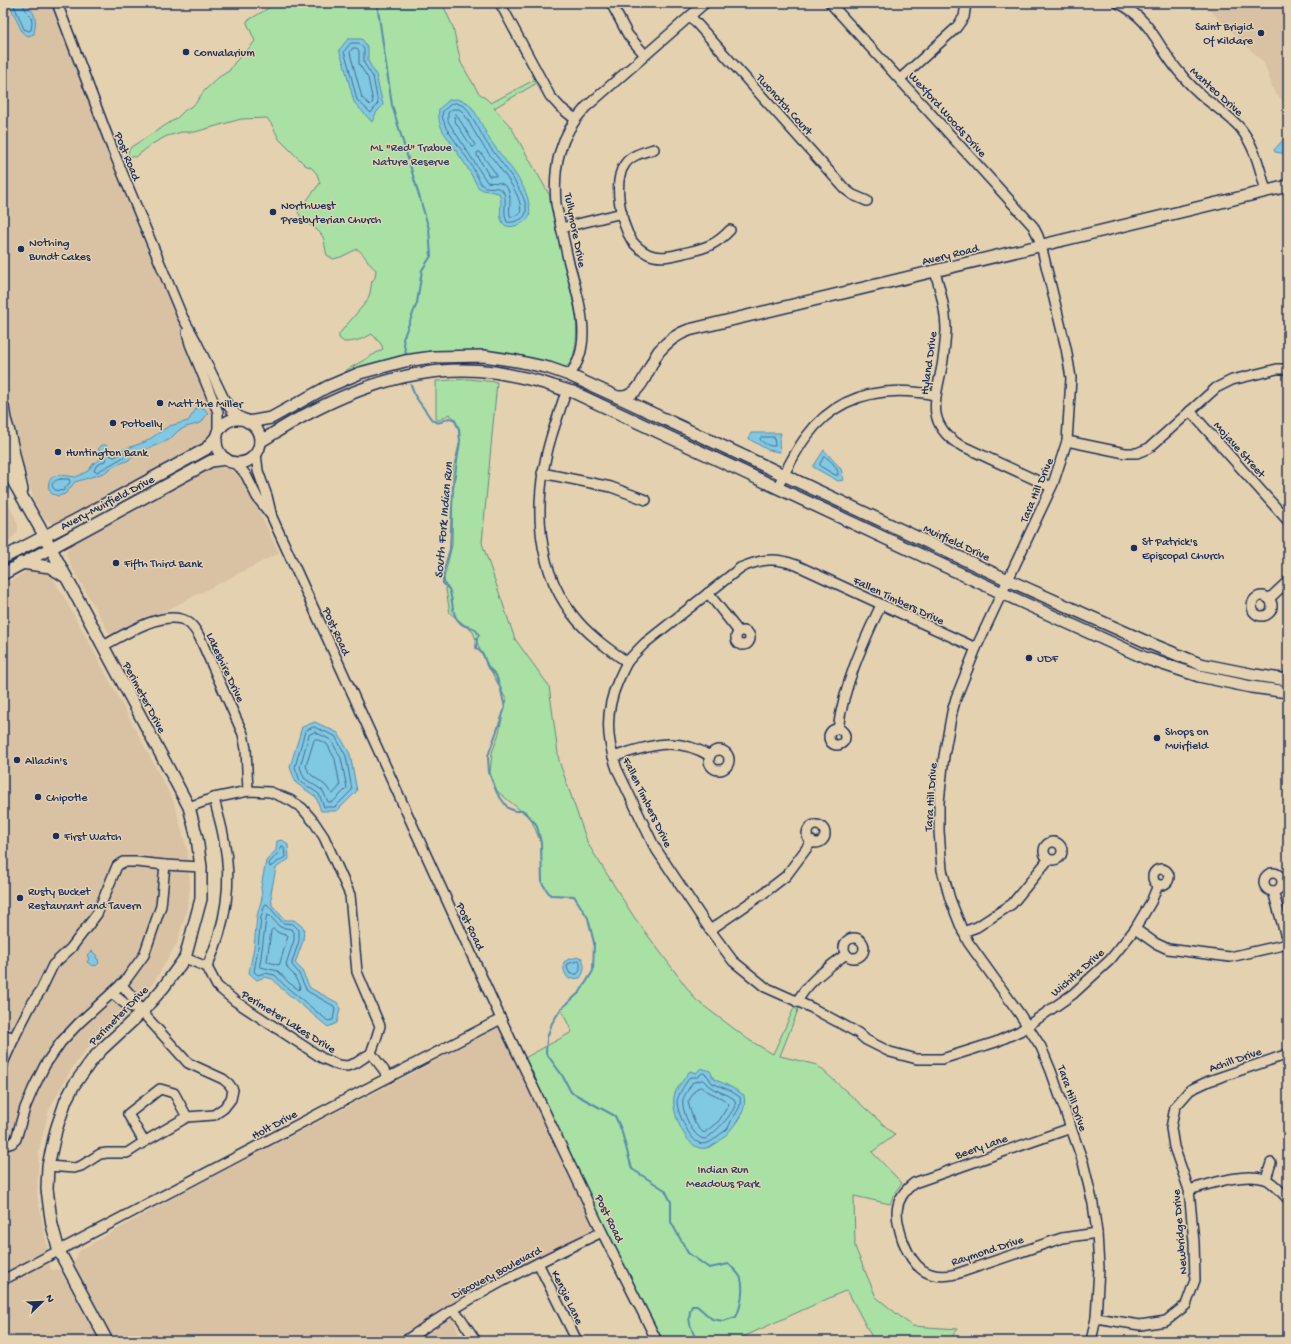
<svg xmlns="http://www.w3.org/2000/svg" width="1291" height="1344" font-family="'Gochi Hand',sans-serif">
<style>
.built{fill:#d9c2a3}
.green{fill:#a9e0a3;stroke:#628880}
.water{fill:#81c8e2;stroke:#588bad}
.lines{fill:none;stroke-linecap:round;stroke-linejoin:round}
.shore{stroke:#446c93;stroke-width:1}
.stream{stroke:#588bad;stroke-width:2}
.minor-casing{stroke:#1b2f5e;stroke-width:12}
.major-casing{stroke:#1b2f5e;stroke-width:14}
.minor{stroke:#e4d1af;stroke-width:9}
.major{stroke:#e4d1af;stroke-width:11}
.poi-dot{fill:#1b2f5e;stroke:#e4d1af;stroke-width:1.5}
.labels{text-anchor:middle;stroke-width:3;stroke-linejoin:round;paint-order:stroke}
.poi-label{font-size:12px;fill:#1b2f5e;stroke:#e4d1af;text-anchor:start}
.street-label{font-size:12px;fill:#1b2f5e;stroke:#e4d1af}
.park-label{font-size:12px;fill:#294165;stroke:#e4d1af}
.water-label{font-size:13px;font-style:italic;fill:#253e6b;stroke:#e4d1af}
</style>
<rect width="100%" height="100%" fill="#e4d1af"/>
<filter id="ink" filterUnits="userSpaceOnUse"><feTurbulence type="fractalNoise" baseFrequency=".025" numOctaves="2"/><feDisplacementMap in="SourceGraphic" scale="8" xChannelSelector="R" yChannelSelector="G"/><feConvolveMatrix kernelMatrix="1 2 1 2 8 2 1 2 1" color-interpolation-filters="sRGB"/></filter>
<g filter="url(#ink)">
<g class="built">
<path d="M3,3H52L145,242L199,370L213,408L215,424L212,435L196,449L62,521L53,524L42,517L34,501L13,430L3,340Z"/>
<path d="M1202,3H1288V106L1274,92L1264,63Z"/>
<path d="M217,467L228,468L236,474L247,486L279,553L151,618L111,636L70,564L66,553L70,544L203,471Z"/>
<path d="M3,490L18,525V532L10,540L3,543Z"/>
<path d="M36,567L50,572L90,644L174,802L188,853L190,889L186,913L177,943L151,987L95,1039L72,1068L49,1110L39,1150L37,1194L45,1234L51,1270L60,1269L99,1341H3V585L29,570Z"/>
<path d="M499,1026L596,1227L557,1251L459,1302L454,1317L457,1330L464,1341H115L76,1273L73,1265L79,1251L187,1190L424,1067Z"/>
</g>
<g class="green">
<path d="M277,3H442L453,27L461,63L478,92L491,103L534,80L537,83L494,108L511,127L550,196L576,315C577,328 578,362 564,368L504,354L347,372L345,371L383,349L381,344L372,334C363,339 355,342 344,342L339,338V334L367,301L370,293L372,281L375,278L376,270C368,264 365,254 357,249L341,257L333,259L327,255C325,250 325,241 323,237C317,226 303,224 298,212L320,183L317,174L312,168L305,165L279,139L272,125L267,118L241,119L195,132H182L167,136L152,144L136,157L129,156L128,152L131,147L177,118L185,110L195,104L204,91L219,77L229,71L235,62L250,47L255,41L247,23V21Z"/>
<path d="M468,379L497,382L482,543L515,639L549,686L559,761L588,844L634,917L696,1000L749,1040L773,1054L794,1008L798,1010L780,1056L817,1065L895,1135L872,1152L902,1183L895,1192L890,1204L854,1196L855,1247L876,1297L912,1326L958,1329L948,1341H874L847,1290L734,1341H657L521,1060L572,1032L561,1009L580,992L593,971L594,943L588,918L574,896L550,895L542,883L541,843L531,819L497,791L490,773L492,753L499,733L506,699L480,650L473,632L450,613L444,578L452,545L453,469L460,441L458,426L454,418L449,414L440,420H436V381Z"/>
</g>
<g class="water">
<path d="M9,3H26C36,15 37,18 34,34L28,36L22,32Z"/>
<path d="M348,39H362L368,48V61L376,75L383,105L376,113L372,122L354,102L344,64L339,50Z"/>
<path d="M456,99C460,100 464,101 468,103C477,112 483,129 490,140C502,158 527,183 529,205C530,209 530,214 529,217C525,224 507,231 503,223C497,213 504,203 499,193L483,190L478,187L467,167L443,131C439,123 438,117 439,109L449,100Z"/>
<path d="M1288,137V154L1275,152L1274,150L1283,140Z"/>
<path d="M198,406L205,409L208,413L201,423L186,427L178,431L169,440L144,450L127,461L114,466L104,473L75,482L65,494L58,496L52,494C47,487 47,483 53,476L61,475L76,477L88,471L94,463L102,458V454L98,449L102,445H106L113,453L145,442L169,426L188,421Z"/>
<path d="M751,433H781L779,441L780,452L768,450L749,439Z"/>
<path d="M824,450L841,469L844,480L838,481L813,467Z"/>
<path d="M315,722L338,733L350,754L357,791L337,811H321L316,797L296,783L290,767L302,727Z"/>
<path d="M283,840L288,845L289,859L276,868L271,893L272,905L285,920H294L304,928L303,941L295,963L301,969L310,988L338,1003L340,1009L337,1023L328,1027L281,988L273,979L265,977L257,980L249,973L254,947L257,916L262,898L261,887L266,861L276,850L277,841Z"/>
<path d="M92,951L97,956L96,958L99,960L98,961L99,963L96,966L94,965L93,966L87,962L89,959L87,955Z"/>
<path d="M579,957L582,958C585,966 585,972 580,978L569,979C564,974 563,968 564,962L569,959Z"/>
<path d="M701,1068L710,1071L714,1079L731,1087L744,1095C745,1102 745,1107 742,1113C736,1125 715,1152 700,1148C684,1145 669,1107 675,1093C677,1088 686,1076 690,1071L696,1073Z"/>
</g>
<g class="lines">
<g class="shore">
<path d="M13,3L24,29L29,31L31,30C35,13 26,16 23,3"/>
<path d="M351,43H359L364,49V63L373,77L378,103L371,113L357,100L348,64L344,52Z"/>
<path d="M353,48H357L359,51V64L368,78L373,102L370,105L362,98L350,53Z"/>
<path d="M456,103L464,106L467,109C474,120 480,131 486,142C493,153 542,208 521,219C517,221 511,223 507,222C502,211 508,201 503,191L498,188L485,187L481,184L471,164L446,128L442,116L443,111L451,104Z"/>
<path d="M453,109H459L463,112C470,123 475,134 482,144C492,160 526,195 520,214L512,217L510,216C508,205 515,188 500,183C496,182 491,183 487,182L451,126L448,121V113Z"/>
<path d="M456,114L475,145L474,147H472L456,123L454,117Z"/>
<path d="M478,152H480L496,174V176H489L477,155Z"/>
<path d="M762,437H774L775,446C770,447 762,443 760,439Z"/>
<path d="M125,452L128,454C126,456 101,470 97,472L94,471L96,466L105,461L107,454L114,457Z"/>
<path d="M824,457H826C831,461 839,469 838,475H835L820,466V464Z"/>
<path d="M61,479H69L70,482L63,491L55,490C49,484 54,480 61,479Z"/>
<path d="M314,727L335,736L346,756L352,790L335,807H324L319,794L300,781L295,767L305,731Z"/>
<path d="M315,732L331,740L341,758L347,788L333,802H328L323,791L304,778L300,767L309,735Z"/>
<path d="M316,739L327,744L335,759L340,786L333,794L331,793L326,786L309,773L306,766L314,740Z"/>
<path d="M282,846L284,847L285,857L270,867L269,863L279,852Z"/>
<path d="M267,904L283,923L293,924L299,930V941L292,962V965L298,972L307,991L334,1006L335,1009L333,1020L328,1021L284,985L275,975L265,973L258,975L254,972L258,948L261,917L265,905Z"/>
<path d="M267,915L270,916L280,927L291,929L294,932V940L286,964L288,969L294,975L300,987L299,990L288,982L278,971L260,967Z"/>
<path d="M273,929L279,933L288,936L280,963L279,965L269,962L267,961L271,931Z"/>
<path d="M578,961L580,962C580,967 581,971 577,974H570L567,968L568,964Z"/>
<path d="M703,1073L707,1075L712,1083L729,1090L740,1097C742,1106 737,1112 732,1119C731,1122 729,1125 728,1128C726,1131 721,1133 718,1136C703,1150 695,1144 686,1128C682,1121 677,1109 677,1101C678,1095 686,1082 690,1077H697Z"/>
<path d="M703,1080C705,1081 707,1085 709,1086C716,1092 727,1093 734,1099C742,1107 712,1136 705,1139C693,1139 681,1110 683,1100C684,1094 690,1088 692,1083Z"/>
<path d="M701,1087C709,1094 722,1096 729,1104L719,1121L704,1133C694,1126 691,1113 688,1102L696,1089Z"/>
</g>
<g class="stream">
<path d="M377,3L392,105L429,229L431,256L422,270L417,303L403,339L406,355"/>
<path d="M411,385L415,396L432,420C440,426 442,420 449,418L454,419L459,429L460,441L453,488L450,549L443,573V583L449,589C454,601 450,617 463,625C471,629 473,624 479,635L477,638L476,648L483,654L487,666L496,675L501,690L505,708L488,756L489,773L497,793L508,808L515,811H524L536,824L538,830L541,843L542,883L550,895L574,896L588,918L594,943L593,971L580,992L561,1009L552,1023L547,1038L546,1053L562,1075L571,1092L615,1116L621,1129L632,1169L665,1190L671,1202V1222L688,1253L709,1268L729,1264C732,1268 740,1274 741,1279C744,1290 741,1307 736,1317L723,1321L712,1319L697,1306H692C686,1319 691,1329 697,1341"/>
</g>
<defs>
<g id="minor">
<path d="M57,3L112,148L182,316L197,343L225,401L232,411L243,419"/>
<path d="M500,3L550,96L560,107L575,119"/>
<path d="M611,3L628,35L645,55"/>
<path d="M830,3L1033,226L1038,236L1041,245L1066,348L1071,378L1067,441L1053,484L976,648L956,698L952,712L944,756L939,802V831L942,870L950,899L961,927L968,942L1019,1013L1041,1047L1051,1071L1083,1162L1093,1204L1097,1233L1099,1268L1096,1318L1091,1341"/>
<path d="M1118,3C1152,19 1157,47 1180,73C1188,83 1196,91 1206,99C1218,109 1231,117 1241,129C1255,147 1260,169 1266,191"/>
<path d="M690,16L845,189L853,195L867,201"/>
<path d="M900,79L956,28L964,17L966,3"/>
<path d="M654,149C644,152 631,155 625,164C612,181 621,224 632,241C636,246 642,251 648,254C661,260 675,255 688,252C706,248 717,244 730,230"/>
<path d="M561,228L622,213"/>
<path d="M935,271C940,290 946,311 946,331C945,344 944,358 941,371C935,401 927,423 958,444L1051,487"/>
<path d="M187,332L190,344L218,412V431"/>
<path d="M569,375C596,344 577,294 568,259C564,241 560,223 556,204C553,166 559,136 586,107L705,3"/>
<path d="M567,391C562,401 559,414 555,425C534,487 531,560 572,614C587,634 607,648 627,662"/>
<path d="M1190,411L1288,521"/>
<path d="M1067,441L1125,453H1137L1149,448L1216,388L1232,380L1277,369H1288"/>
<path d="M256,453L258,471L267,496L272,517L276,526L501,1019L602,1232L657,1341"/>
<path d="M236,463L246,475L257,497L270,514"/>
<path d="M542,473L611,487L646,500"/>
<path d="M777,488C786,471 794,453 806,437C838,393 884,385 935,395"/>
<path d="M708,593L739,632"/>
<circle cx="1262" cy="606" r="10"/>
<path d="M1269,599L1288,581"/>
<circle cx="743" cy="638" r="7"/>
<path d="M103,646C124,635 157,613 181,619C190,621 195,629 199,636L243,734L246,749L248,791"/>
<path d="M976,648L796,565C775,557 761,559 740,568L645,643C639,649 633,655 628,661C624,667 621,675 618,681C605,711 606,738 617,769L654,846L710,930L733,961L765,987L812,1008L858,1033L866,1040L890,1052L917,1059H942L996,1042L1020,1031L1073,994L1110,960L1135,929L1151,902L1158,885"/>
<circle cx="837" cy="737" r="8"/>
<path d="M838,729C844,685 862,645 881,605"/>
<circle cx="719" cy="760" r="10"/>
<path d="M613,757C648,746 675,735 710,756"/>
<circle cx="816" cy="834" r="9"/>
<circle cx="1053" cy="851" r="9"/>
<circle cx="1161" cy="877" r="8"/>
<circle cx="1273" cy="882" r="9"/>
<path d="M1273,891L1288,944"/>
<path d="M1135,929L1155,943L1168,949L1230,957L1288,944"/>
<path d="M710,930L764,893L786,876L812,841"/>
<path d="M963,932L977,927L1012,904L1048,860"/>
<circle cx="854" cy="948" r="10"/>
<path d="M185,958L207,967L217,986L235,1001L322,1058L338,1065L347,1066L356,1063L371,1053L376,1039L380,1026L357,972L350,895L324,837L314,822L302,808L290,800L270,792L248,791L214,798L189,807"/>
<path d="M207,967C225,927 233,884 224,840C222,826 217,812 214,798"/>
<path d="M112,993L124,1003L142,1012"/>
<path d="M797,1002C808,981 828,968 846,954"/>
<path d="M3,1035L9,1036L14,1039"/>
<path d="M371,1053L389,1077"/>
<path d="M3,1063L16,1034L31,1005L41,990L53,965L71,948L97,914L117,866L123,862H136L165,865L201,867"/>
<path d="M1071,1128L914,1183C892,1200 895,1217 903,1241C913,1267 927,1281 956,1274L1062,1238L1097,1233"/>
<path d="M144,1142L128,1114L160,1089L174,1093L187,1117"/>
<path d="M3,1146L12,1143L16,1139L25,1108L33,1089L45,1065L61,1042L79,1023L125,981L144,955L161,906L165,865"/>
<path d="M48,1166L74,1168L81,1166L100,1154L107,1153H127L144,1142L187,1117L214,1115L224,1108L231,1099L233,1090L229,1084L223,1079L188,1063L142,1012L134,999L121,984"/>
<path d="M1266,1179L1271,1163"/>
<path d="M1189,1190C1210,1184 1244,1172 1265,1179C1272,1181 1283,1194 1288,1199"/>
<path d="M538,1263L577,1341"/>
<path d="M3,1280L337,1104L501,1019"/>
<path d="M451,1310L460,1317L476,1341"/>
<path d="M1096,1318L1140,1325L1166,1321L1186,1305L1195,1280L1194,1242L1189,1190L1174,1147L1171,1128L1175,1107L1190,1090L1209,1081L1288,1054"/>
<path d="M405,1341C467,1297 534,1264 602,1232"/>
</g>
<g id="major">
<path d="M618,397C621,397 625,397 627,396C643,391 650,363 659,351C667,342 677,334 689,330L1288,186"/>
<path d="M3,406L5,419L9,432L22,490"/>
<circle cx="238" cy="441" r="22"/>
<path d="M248,422L271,418L327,387L360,373L405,361L433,357L484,356L517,361L549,368L569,375L624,400L1008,580L1149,643L1200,664L1255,675L1288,680"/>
<path d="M260,442C329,397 409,361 494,372C511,375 527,378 544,383C554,386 563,390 573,392L1002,593L1145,658L1199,676L1251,687L1288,692"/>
<path d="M3,445L9,474L40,528L189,807L197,838L201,867V899L185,958L163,988L142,1012L102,1049L92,1060L74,1085L66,1100L56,1130L48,1166L47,1189L50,1212L52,1225L59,1251L107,1341"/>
<path d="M3,558L76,520L206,449L217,436"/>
<path d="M21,563L50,567L66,577"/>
<path d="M3,574L211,461L226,459"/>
</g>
</defs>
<use href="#minor" class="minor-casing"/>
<use href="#major" class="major-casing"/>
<use href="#minor" class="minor"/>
<use href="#major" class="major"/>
</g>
</g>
<g class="poi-dot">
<circle cx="1261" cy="33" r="4"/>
<circle cx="186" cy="52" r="4"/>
<circle cx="273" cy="212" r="4"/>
<circle cx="21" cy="249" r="4"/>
<circle cx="160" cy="403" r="4"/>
<circle cx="113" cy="423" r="4"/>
<circle cx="58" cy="452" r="4"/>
<circle cx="1134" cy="548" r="4"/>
<circle cx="116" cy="563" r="4"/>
<circle cx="1029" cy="658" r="4"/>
<circle cx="1157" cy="738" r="4"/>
<circle cx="17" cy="760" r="4"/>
<circle cx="38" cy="797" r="4"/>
<circle cx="56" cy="836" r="4"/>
<circle cx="20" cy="898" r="4"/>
</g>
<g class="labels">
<g class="poi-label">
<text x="1253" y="30" text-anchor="end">Saint Brigid<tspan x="1253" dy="14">Of Kildare</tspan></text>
<text x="194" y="56">Convalarium</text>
<text x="281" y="209">Northwest<tspan x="281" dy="14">Presbyterian Church</tspan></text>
<text x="29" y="246">Nothing<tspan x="29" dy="14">Bundt Cakes</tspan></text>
<text x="168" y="407">Matt the Miller</text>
<text x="121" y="427">Potbelly</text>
<text x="66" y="456">Huntington Bank</text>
<text x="1142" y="545">St Patrick's<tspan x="1142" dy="14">Episcopal Church</tspan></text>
<text x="124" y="567">Fifth Third Bank</text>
<text x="1037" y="662">UDF</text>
<text x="1165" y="735">Shops on<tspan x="1165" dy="14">Muirfield</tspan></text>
<text x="25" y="764">Alladin's</text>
<text x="46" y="801">Chipotle</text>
<text x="64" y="840">First Watch</text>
<text x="28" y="895">Rusty Bucket<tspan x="28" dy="14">Restaurant and Tavern</tspan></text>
</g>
<g class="street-label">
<text transform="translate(1217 91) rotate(42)" y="4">Manteo Drive</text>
<text transform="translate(785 104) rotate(48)" y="4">Twonotch Court</text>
<text transform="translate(948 114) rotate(48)" y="4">Wexford Woods Drive</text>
<text transform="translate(128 156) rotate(68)" y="4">Post Road</text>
<text transform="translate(576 230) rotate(79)" y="4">Tullymore Drive</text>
<text transform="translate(950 254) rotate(-14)" y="4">Avery Road</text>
<text transform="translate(928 363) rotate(-82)" y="4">Hyland Drive</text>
<text transform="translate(1240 449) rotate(48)" y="4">Mojave Street</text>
<text transform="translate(1036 490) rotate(-67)" y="4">Tara Hill Drive</text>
<text transform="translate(107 502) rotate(-28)" y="4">Avery-Muirfield Drive</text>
<text transform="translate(957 542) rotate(25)" y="4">Muirfield Drive</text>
<text transform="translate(899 600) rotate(25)" y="4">Fallen Timbers Drive</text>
<text transform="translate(337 631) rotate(66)" y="4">Post Road</text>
<text transform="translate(226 667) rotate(65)" y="4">Lakeshire Drive</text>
<text transform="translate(145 697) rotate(62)" y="4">Perimeter Drive</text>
<text transform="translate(930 797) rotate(-86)" y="4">Tara Hill Drive</text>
<text transform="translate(648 802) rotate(64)" y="4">Fallen Timbers Drive</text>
<text transform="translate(471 926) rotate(65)" y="4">Post Road</text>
<text transform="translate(1077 972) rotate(-41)" y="4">Wichita Drive</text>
<text transform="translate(118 1015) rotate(-45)" y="4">Perimeter Drive</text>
<text transform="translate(289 1021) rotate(32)" y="4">Perimeter Lakes Drive</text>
<text transform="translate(1235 1059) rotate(-19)" y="4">Achill Drive</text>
<text transform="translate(1073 1098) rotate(71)" y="4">Tara Hill Drive</text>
<text transform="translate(274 1124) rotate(-28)" y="4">Holt Drive</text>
<text transform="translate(981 1146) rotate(-19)" y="4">Beery Lane</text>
<text transform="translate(610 1218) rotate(64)" y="4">Post Road</text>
<text transform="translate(1179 1232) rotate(-95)" y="4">Newbridge Drive</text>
<text transform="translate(987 1250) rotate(-18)" y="4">Raymond Drive</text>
<text transform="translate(496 1272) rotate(-28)" y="4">Discovery Boulevard</text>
<text transform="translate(568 1297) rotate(64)" y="4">Kenzie Lane</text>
</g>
<g class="park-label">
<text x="411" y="151">ML "Red" Trabue<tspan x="411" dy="14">Nature Reserve</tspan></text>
<text x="723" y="1173">Indian Run<tspan x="723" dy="14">Meadows Park</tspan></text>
</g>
<g class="water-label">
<text transform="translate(442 520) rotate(-85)" y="5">South Fork Indian Run</text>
</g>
</g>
<rect width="1291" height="1344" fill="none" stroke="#e4d1af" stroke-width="16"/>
<rect x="8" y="8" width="1275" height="1328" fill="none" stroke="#1b2f5e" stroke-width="1.5" filter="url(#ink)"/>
<g transform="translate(42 1302) rotate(67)" stroke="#e4d1af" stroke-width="3" paint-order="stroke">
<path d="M0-3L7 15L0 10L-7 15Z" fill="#1b2f5e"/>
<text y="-6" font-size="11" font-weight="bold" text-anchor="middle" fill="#1b2f5e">N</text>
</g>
</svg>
